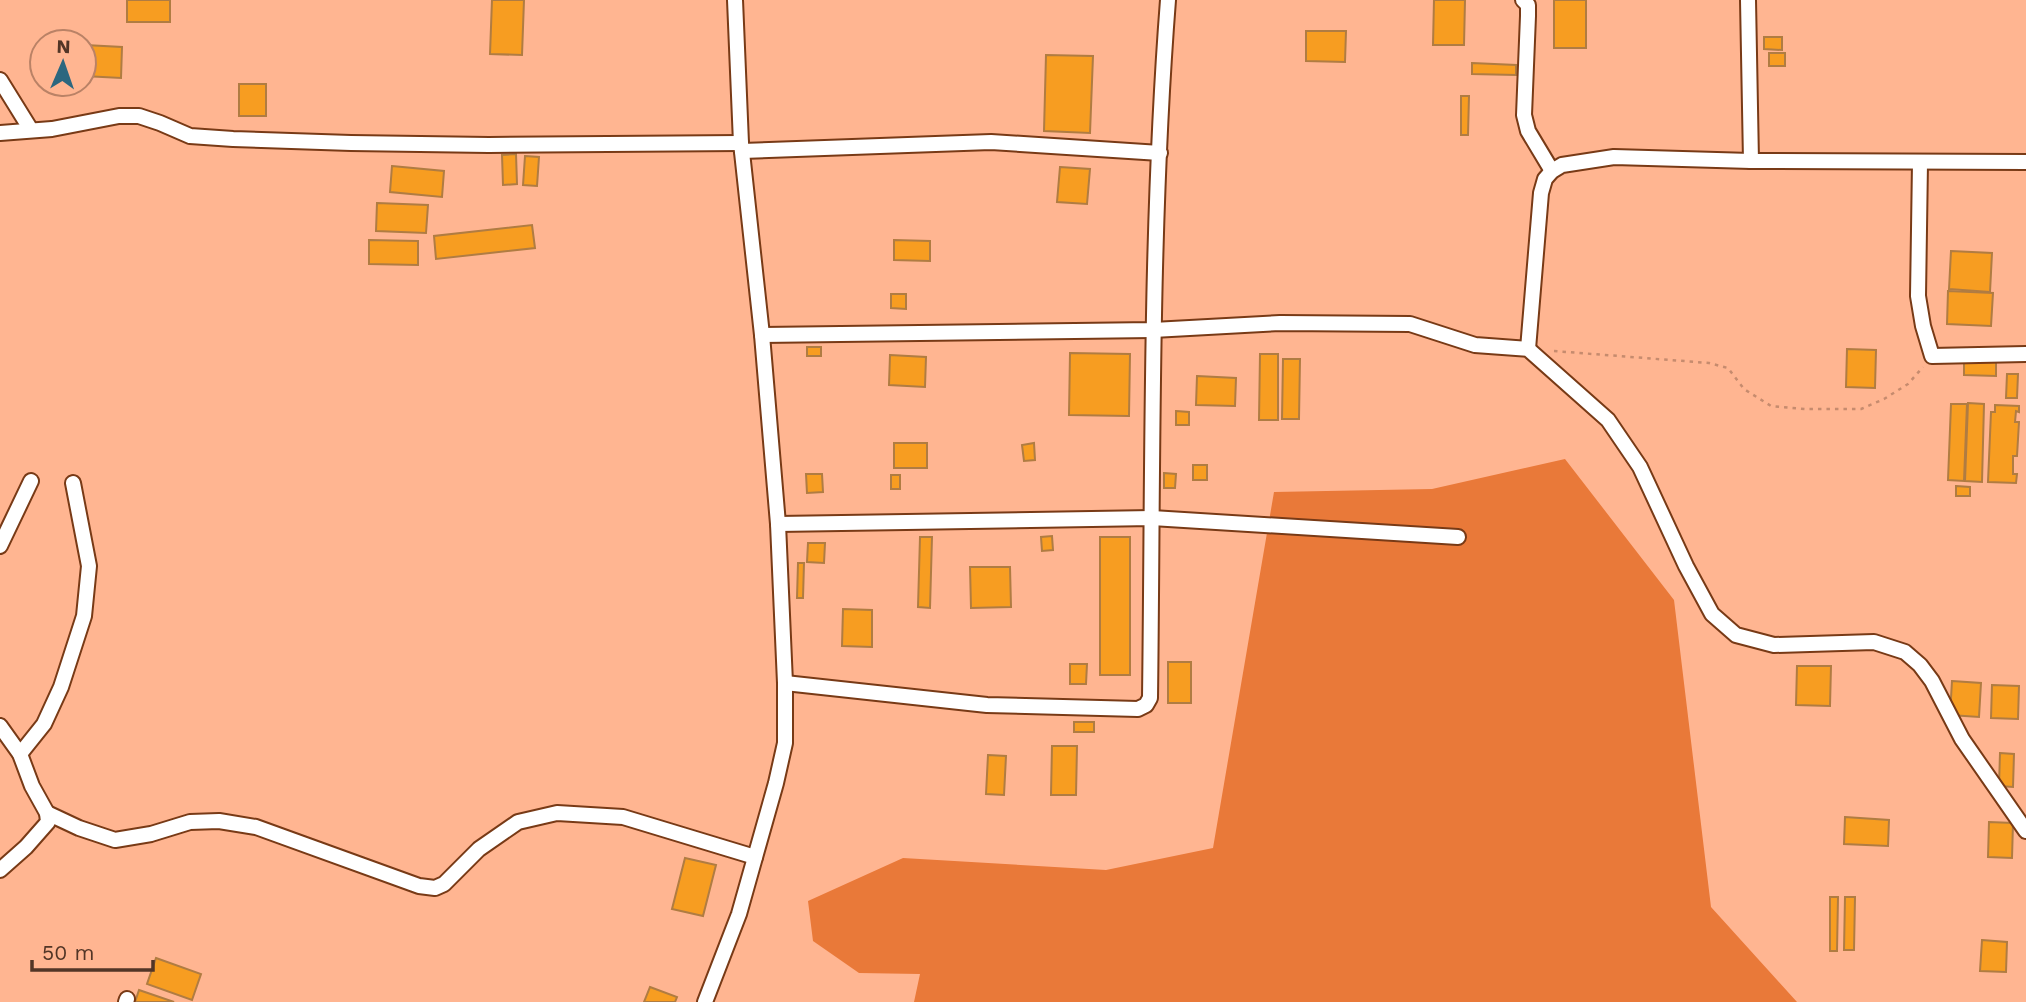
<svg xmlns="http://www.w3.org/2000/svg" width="2026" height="1002" font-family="'Work Sans',sans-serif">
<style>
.green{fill:#e97939}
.building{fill:#f79d21;stroke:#b07c42;stroke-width:2}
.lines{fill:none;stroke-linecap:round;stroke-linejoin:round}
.street-casing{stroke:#783a16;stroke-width:18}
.path{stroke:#c68b6e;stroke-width:2.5;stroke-dasharray:3.5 5;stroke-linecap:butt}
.street{stroke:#fff;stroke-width:14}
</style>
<rect width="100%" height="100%" fill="#ffb591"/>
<path class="green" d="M1565,459L1674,600L1711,907L1797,1002H914L920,974L859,973L813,941L808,901L903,858L1106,870L1213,848L1274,492L1432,489Z"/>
<g class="building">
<rect x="127" y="0" width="43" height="22"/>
<path d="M492,0H524L522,55L490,54Z"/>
<path d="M1434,0H1465L1464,45H1433Z"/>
<rect x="1554" y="0" width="32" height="48"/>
<path d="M1306,31H1346L1345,62L1306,61Z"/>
<path d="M1764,37H1782V50L1764,49Z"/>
<path d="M85,45L122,47L121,78L84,76Z"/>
<rect x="1769" y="53" width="16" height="13"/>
<path d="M1046,55L1093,56L1090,133L1044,131Z"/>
<path d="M1472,63L1516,65V75L1472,74Z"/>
<rect x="239" y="84" width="27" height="32"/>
<path d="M1461,96H1469L1468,135H1461Z"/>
<path d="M516,154L517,184L503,185L502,155Z"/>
<path d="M525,156L539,157L537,186L523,185Z"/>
<path d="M392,166L444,171L442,197L390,192Z"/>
<path d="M1060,167L1090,169L1087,204L1057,202Z"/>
<path d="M377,203L428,205L426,233L376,231Z"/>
<path d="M532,225L535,248L436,259L434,236Z"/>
<path d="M369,240L418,241V265L369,264Z"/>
<path d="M894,240L930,241V261L894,260Z"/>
<path d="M1951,251L1992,253L1990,292L1949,289Z"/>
<path d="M1948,291L1993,293L1991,326L1947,324Z"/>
<path d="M891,294H906V309L891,308Z"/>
<rect x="807" y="347" width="14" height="9"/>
<path d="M1847,349L1876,350L1875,388L1846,387Z"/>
<path d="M1070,353L1130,354L1129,416L1069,415Z"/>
<path d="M1260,354H1278V420H1259Z"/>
<path d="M890,355L926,357L925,387L889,385Z"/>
<path d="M1283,359H1300L1299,419H1282Z"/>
<path d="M1964,360L1996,361V376L1964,375Z"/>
<path d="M2007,374H2018L2017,398H2006Z"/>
<path d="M1197,376L1236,378L1235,406L1196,405Z"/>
<path d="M1968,403L1984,404L1982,482L1965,481Z"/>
<path d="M1951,404H1967L1964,481L1948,480Z"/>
<path d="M1995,405L2019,406V412L2016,411L2015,422H2019L2017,456H2013V474H2017L2016,483L1988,482L1991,412H1995Z"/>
<path d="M1176,411L1189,412V425H1176Z"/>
<rect x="894" y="443" width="33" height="25"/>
<path d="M1034,443L1035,460L1024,461L1022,445Z"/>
<rect x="1193" y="465" width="14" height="15"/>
<path d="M1164,473L1176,474L1175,488H1164Z"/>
<path d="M806,474H822L823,492L807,493Z"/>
<rect x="891" y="475" width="9" height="14"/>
<path d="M1956,486L1970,487V496H1956Z"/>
<path d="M1052,536L1053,550L1042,551L1041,537Z"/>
<path d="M920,537H932L930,608L918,607Z"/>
<rect x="1100" y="537" width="30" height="138"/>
<path d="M808,543H825L824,563L807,562Z"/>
<path d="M798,563H804L803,598H797Z"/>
<path d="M970,567H1010L1011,607L971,608Z"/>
<path d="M843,609L872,610V647L842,646Z"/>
<rect x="1168" y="662" width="23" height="41"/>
<path d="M1070,664H1087L1086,684H1070Z"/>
<path d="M1797,666H1831L1830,706L1796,705Z"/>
<path d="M1952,681L1981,683L1979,717L1950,715Z"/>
<path d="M1992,685L2019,686L2018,719L1991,718Z"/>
<rect x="1074" y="722" width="20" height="10"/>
<path d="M1052,746H1077L1076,795H1051Z"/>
<path d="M2000,753L2014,754L2013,787L1999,786Z"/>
<path d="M988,755L1006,756L1004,795L986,794Z"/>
<path d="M1845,817L1889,820L1888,846L1844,844Z"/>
<path d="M1989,822L2013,823L2012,858L1988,857Z"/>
<path d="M685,858L716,865L703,916L672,909Z"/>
<path d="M1830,897H1838L1837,951H1830Z"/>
<path d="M1845,897H1855L1854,950H1844Z"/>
<path d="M1982,940L2007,942L2006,972L1980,971Z"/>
<path d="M156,958L201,974L192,1000L147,984Z"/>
<path d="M650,987L677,997L675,1002H644Z"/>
<path d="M139,990L174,1002H135Z"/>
</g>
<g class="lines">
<defs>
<g id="street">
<path d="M1523,0L1528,5V16L1524,115L1528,131L1552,171"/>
<path d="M1748,0L1751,161"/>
<path d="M0,80L31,130"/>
<path d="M0,133L52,129L119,116H139L160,123L190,136L233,139L351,143L489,145L741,143"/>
<path d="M742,151L991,142L1160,153"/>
<path d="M1920,163L1918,296L1923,326L1932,356L2026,354"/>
<path d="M762,335L1153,330L1280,323L1410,324L1475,345L1528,349L1608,420L1640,467L1686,566L1712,614L1736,635L1774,645L1874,642L1905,652L1920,665L1932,681L1962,739L2026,831"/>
<path d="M1528,349L1541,193L1545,179L1552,171L1562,165L1614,157L1751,161L2026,162"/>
<path d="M778,524L1152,518L1458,537"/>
<path d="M0,546L31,481"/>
<path d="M785,683L987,705L1138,709L1146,705L1150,698C1153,465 1150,232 1168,0"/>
<path d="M0,726L20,754L32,786L47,813L48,822L26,847L0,870"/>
<path d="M20,754L44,724L61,687L84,616L89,566L73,483"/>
<path d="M47,813L79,828L115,840L151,834L190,822L219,821L256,827L419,886L435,888L444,884L479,849L518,822L557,813L623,817L755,857"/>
<path d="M126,1002L127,999"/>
<path d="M705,1002L739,914L776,783L785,743V683L778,524L762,335L741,143L735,0"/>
</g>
</defs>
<use href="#street" class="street-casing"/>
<path class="path" d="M1554,351L1709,363L1728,368L1744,389L1771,406L1805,409H1861L1884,399L1908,384L1923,367"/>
<use href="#street" class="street"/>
</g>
<g transform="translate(63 63) rotate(2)"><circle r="33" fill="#ffb591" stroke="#ba8266" stroke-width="2"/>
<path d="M0-5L12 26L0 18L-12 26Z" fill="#2c677f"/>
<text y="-10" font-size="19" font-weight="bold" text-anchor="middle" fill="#523526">N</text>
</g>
<path d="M32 960v10h121v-10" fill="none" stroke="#523526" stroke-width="3.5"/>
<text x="42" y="960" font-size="21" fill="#523526" stroke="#ffb591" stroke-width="5" paint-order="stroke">50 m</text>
</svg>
